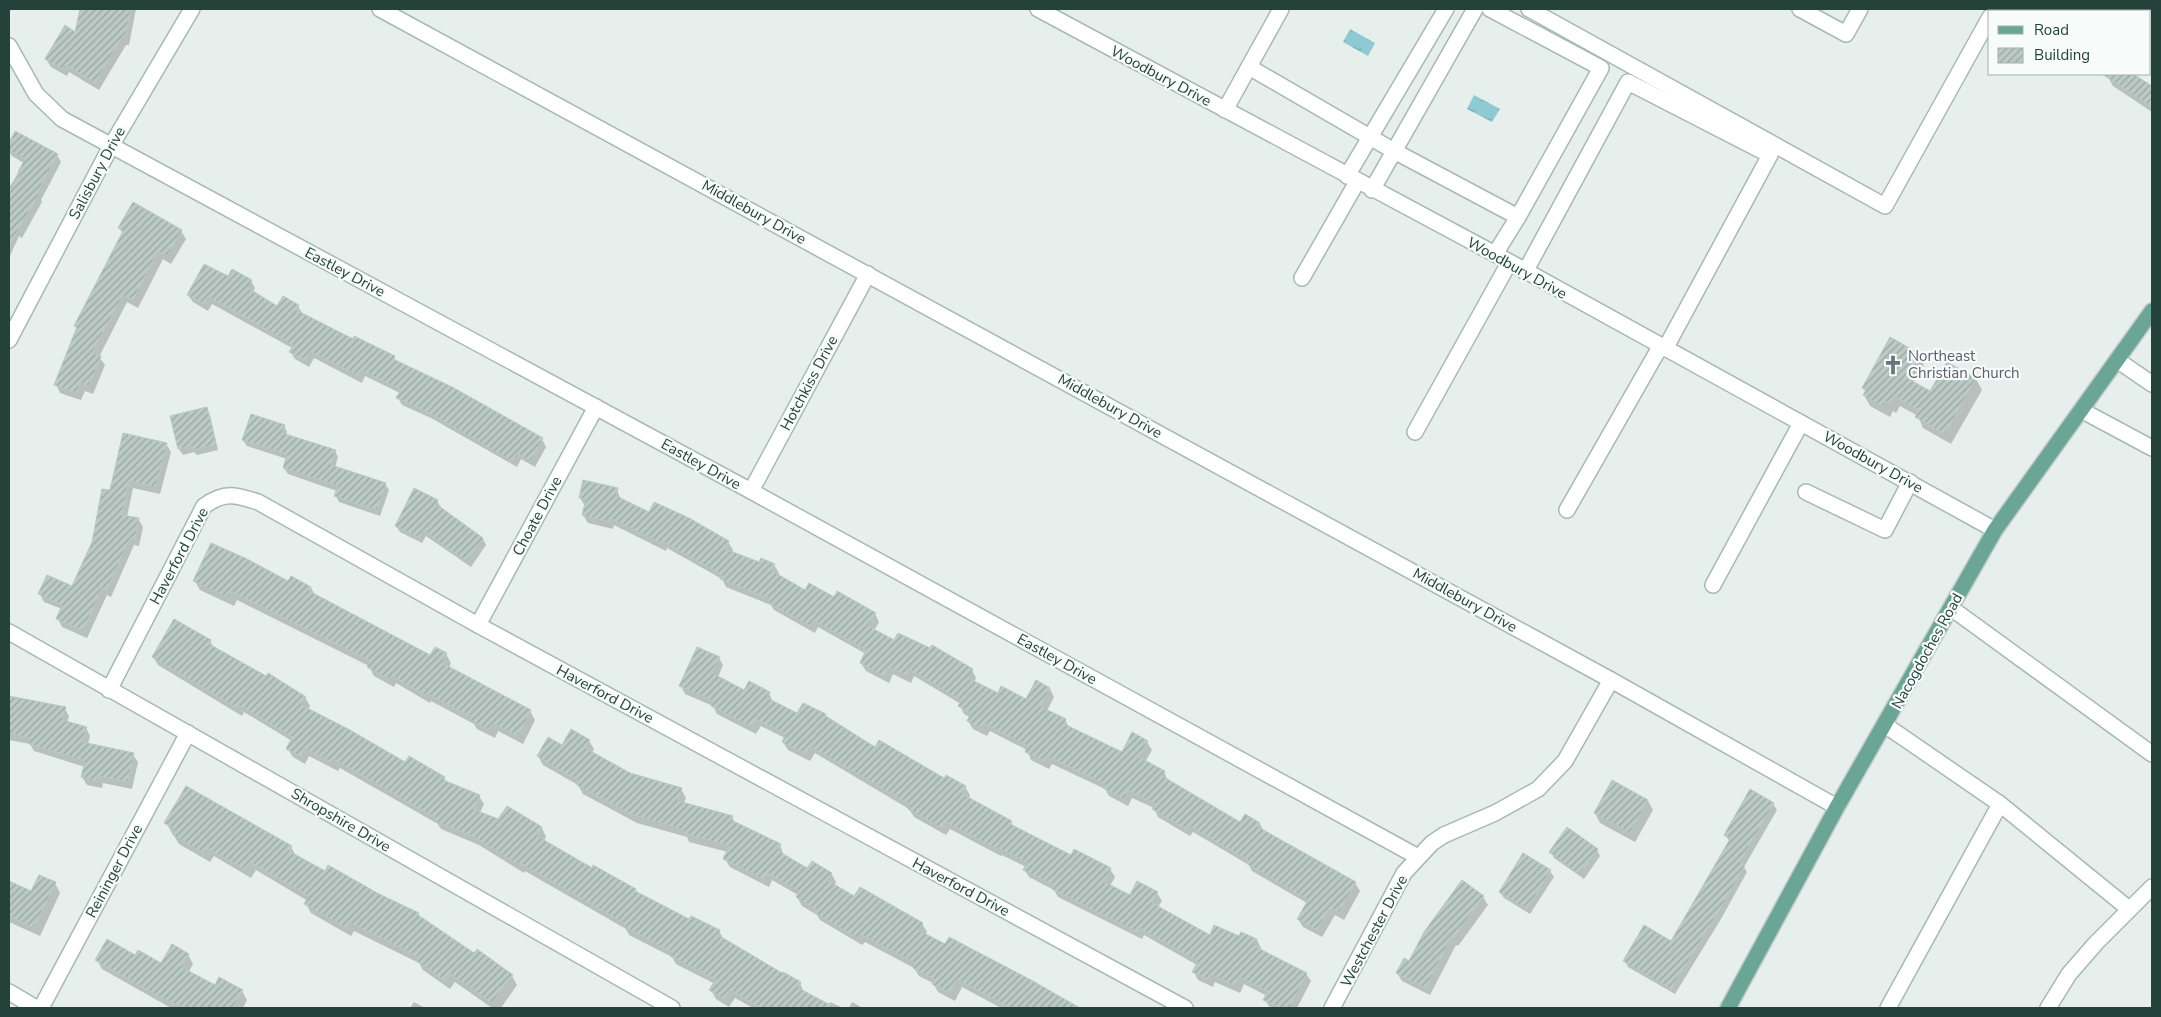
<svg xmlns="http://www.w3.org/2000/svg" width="2161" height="1017" font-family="'Nunito Sans',sans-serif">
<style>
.water{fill:url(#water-ripples)}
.shadow{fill:#0003;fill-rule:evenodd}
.building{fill:url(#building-hatch);stroke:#b8c9c2}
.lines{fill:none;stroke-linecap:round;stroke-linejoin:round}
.minor-casing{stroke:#a8b8b2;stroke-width:18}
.major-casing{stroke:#c2cac8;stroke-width:18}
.minor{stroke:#fff;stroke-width:15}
.major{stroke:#6aa596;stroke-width:15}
.labels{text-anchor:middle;stroke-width:4.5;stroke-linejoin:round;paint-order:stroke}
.street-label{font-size:15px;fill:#24423a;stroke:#f7fbf9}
.worship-label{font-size:15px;fill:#5b616d;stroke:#f7fbf9;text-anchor:start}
</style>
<defs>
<pattern id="water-ripples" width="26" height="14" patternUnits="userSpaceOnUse" patternTransform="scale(1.25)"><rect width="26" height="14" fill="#8ec9d4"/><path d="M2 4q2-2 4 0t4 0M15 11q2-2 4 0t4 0" fill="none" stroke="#74a5ad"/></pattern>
<pattern id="building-hatch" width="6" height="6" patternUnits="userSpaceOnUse" patternTransform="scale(1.25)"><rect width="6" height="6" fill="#bbcac4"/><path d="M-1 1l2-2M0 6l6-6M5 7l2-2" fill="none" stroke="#98a6a0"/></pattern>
</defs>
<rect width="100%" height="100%" fill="#e6efeb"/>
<g class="water">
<path d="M1350,29L1375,43L1368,56L1343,42Z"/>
<path d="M1474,95L1500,109L1492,122L1467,109Z"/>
</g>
<g class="shadow">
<path d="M81,9H136L129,45H126L99,90L69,72L67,76L51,67L46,59L76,34Z"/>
<path d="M2110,74H2134L2152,87V112L2113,86L2108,77Z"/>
<path d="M15,133L57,155L61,162L41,200L42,202L22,238L19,236L9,258V188L24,163L12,156L9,151V146Z"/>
<path d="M119,228L181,231L186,239L171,264L163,259L138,308L127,302L99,357L105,365L93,394L85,391L81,400L60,393L56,384L77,330L75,326L123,234Z"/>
<path d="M228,278L251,281L255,288L253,292L277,307L298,306L302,313L353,341L394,357L396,361L542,439L546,447L535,467L521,459L517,467L431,418L402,405L398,398L400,393L365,376L362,383L314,358L309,367L295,359L291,352L292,348L212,304L208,311L193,302L188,295Z"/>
<path d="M1917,354L1924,365L1913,383L1931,392L1947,364L1976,379L1982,390L1951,444L1923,428L1918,416L1900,406L1896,413L1893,411L1890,417L1870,406L1864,395L1866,392L1863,388ZM1914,357H1917L1903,383L1900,382Z"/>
<path d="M207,409L210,415L218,450L197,455L194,452L183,455L179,449Z"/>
<path d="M284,426L287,432L286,435L335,451L338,457L335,467L385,484L389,490L380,516L339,502L336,496L337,491L288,474L284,468L287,459L247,446L243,440Z"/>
<path d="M166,444L171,452L160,494L133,488L127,517L139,520L143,527L139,546L134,545L111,597L107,595L87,638L62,627L58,619L62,609L44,602L40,594L72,588L93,543L111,492Z"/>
<path d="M617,490L621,500L649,514L688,519L728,542L733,550L732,552L760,564L774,565L779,573L778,576L805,592L834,598L875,614L879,622L874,631L895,641L972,670L976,678L974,682L998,695L1027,701L1050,689L1054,697L1047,711L1065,720L1070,729L1122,754L1147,742L1152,750L1145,762L1164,772L1168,781L1240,823L1260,824L1264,831L1355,883L1360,891L1344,920L1335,915L1322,937L1303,927L1298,919L1307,903L1252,871L1249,865L1193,832L1190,836L1158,817L1154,808L1132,798L1128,806L1109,796L1105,789L1052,764L1049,769L1031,760L1027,750L990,731L987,736L973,729L968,721L970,717L964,714L960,706L961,704L914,676L911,683L893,674L889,683L866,671L861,663L866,654L818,627L815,633L774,610L771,605L726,587L722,579L667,548L666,551L614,525L613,529L588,523L583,515L585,506L580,498Z"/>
<path d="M437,501L441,507L440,509L483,539L486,545L471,567L426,536L422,543L400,532L396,526Z"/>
<path d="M195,581L289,583L311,588L315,595L431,656L446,654L451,663L449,668L530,711L535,720L523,744L498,731L495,738L477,729L474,724L431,701L430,703L396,683L394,687L374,676L369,666L237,600L234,606L200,590Z"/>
<path d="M210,641L214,648L305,697L310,706L308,710L405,764L444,778L447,783L479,796L484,804L480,813L498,821L508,807L542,828L546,837L544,841L690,921L719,931L724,940L783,975L800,983L804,993L828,1006L830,1002L843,1008H753L735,998L729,1007L716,999L711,990L715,984L676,964L672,957L629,935L626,929L525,871L524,873L479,845L441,829L438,824L340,768L338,771L309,756L305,764L293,757L288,749L292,741L244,712L242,716L158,665L153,657Z"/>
<path d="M719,658L723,665L718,677L745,691L769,693L773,702L798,715H825L876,748L965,787L970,795L968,799L1011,822L1014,828L1071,856L1110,869L1115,877L1110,886L1130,897L1157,893L1162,901L1158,907L1210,937L1239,938L1242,933L1257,940L1261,948L1260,950L1306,974L1311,981L1297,1008H1270L1265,1000L1267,996L1244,984L1240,993L1215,982L1213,987L1198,980L1194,972L1197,965L1144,935L1142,939L1058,897L1054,890L1029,877L1025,870L1026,867L1002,855L1001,856L950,829L946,835L914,817L909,809L815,753L810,761L788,750L783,742L785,738L761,726L756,734L717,714L713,706L685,694L681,686Z"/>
<path d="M9,697L65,709L69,716L67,723L86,728L90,736L88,744L133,755L138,762L132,789L103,783L102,788L87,785L82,777L85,767L34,751L30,744L9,740Z"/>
<path d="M589,741L594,749L592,753L630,774L681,789L686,798L684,804L732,817L736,824L780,845L784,856L808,870L831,873L836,882L834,886L855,898L922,924L927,932L925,935L1065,1007L1001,1008L962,987L955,1001L938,992L933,983L919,976L914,968L865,942L862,945L820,920L817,915L802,906L797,897L798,895L772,880L769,887L730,867L725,859L728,852L689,842L687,837L637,823L583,794L578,785L543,765L538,756L562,746Z"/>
<path d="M1613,782L1648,801L1653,810L1635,842L1600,823L1595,813Z"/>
<path d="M1750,791L1773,804L1777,810L1744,867L1747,872L1721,919L1675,994L1628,967L1625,961L1671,943L1730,842L1725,835Z"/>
<path d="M166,823L291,847L296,856L325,873L418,914L420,918L474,955L512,976L517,985L501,1008H492L455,982L450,989L423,970L419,963L354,931L351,936L311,913L306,904L308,901L256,870L251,878L214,856L210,862L179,844Z"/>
<path d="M1597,850L1600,856L1584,879L1554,858L1551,852Z"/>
<path d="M1550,871L1554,877L1530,914L1504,898L1500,892Z"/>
<path d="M1462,882L1483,897L1488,905L1458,946L1456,945L1430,995L1402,981L1397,973L1410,963Z"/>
<path d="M11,883L32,893L55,883L60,893L40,936L9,922V889Z"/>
<path d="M188,955L193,964L188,973L215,986L242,991L247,1000L243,1008H171L102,969L97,960L136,957L162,964Z"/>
<path d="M414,1002L425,1008H410Z"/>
<path d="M852,1002L863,1008H864H849Z"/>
</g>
<g class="building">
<path d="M80,9H131L125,38L122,37L95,83L65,64L62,69L45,59L65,25L75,32Z"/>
<path d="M2102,74H2133L2152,86V107Z"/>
<path d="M15,131L58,154L37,193L39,194L9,246V193L20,173L18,172L25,159L9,150V143Z"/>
<path d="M133,202L182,230L167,256L158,251L133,300L123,295L92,353L101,356L89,386L80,383L77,393L54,385L77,327L74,326L123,231L118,228Z"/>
<path d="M204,264L228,276L232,269L252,280L248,288L277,306L283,296L299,305L296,310L353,339L354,336L395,356L393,359L452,387L543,438L531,461L517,453L512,461L426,411L396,398L401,389L361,370L358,376L310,351L305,360L289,352L293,345L235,311L208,297L204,304L187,295Z"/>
<path d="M1890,337L1918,353L1905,377L1930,391L1947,362L1976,378L1945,434L1915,417L1919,410L1894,396L1890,403L1886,401L1883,407L1863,395L1866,390L1862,388Z"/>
<path d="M207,407L216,444L192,450L191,446L178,449L170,416Z"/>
<path d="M251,414L285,425L282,433L336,450L331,465L386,483L377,510L334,496L338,486L283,468L287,454L242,440Z"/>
<path d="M123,433L167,443L156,487L129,481L122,515L139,518L135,539L130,538L107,590L102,588L83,631L56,619L62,605L38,594L47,575L72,586L92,542L102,489L110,490Z"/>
<path d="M583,480L618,488L616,496L649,512L654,502L689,518L729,541L725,549L759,562L761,558L775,564L772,571L805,590L809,583L834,597L837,591L876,613L868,626L894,640L898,633L930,648L932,645L973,669L968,678L998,693L1001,686L1026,699L1036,680L1050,688L1041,707L1066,719L1064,724L1122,752L1132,732L1148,741L1139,757L1165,771L1162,776L1240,822L1245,814L1260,823L1258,827L1356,882L1339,913L1330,908L1317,930L1297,919L1308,900L1246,863L1248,860L1188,825L1186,829L1152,809L1155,804L1128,790L1124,799L1103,788L1105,784L1047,756L1045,761L1025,752L1028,746L985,724L982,729L967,721L971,713L958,706L961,700L909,669L906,675L889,667L884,676L860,663L866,650L814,620L810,626L768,602L770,599L720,579L722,575L662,541L661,543L610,518L609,522L582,515L586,499L579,498Z"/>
<path d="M414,488L438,500L436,504L483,538L467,562L423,530L419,538L395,526Z"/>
<path d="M211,543L247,559L288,581L291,576L311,587L309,591L430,655L435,647L447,653L442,663L531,710L518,736L493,723L489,730L471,720L472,717L426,693L425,695L391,675L389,679L367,667L371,661L232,592L229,598L193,581Z"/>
<path d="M174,619L211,640L209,644L266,676L268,673L306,697L301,705L350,730L405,762L409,756L445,777L443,780L480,795L473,809L498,819L507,806L542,827L537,836L592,868L593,865L636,889L635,891L689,919L691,916L720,930L718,935L782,973L783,972L801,982L798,988L836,1008H761L730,990L724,999L709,990L716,979L670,956L672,952L623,926L624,923L520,863L519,865L473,836L435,821L436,818L335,760L333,763L304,748L301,756L286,749L292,737L239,705L237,708L152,657Z"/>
<path d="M697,647L720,657L712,673L744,690L749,681L770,692L767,698L797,713L803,703L826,714L825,716L875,747L879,740L944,778L946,775L966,786L962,794L1012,821L1010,824L1071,855L1074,849L1111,868L1104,882L1130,895L1137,881L1158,892L1152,903L1210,935L1214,925L1239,936L1241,932L1257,939L1254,946L1307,973L1289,1008H1280L1263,1000L1268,991L1239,977L1235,986L1211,974L1208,979L1192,972L1198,961L1139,928L1137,932L1052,889L1054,885L1023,870L1027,862L998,848L997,849L946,822L942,828L908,809L911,805L810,746L806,754L782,742L786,734L756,719L752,727L711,706L714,701L679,686Z"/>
<path d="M9,696L66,707L62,720L87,727L82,742L134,753L128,782L99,776L98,781L81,777L85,761L29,744L31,738L9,733Z"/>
<path d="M571,729L590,740L585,748L630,773L682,788L678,801L733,816L731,820L781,844L778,851L807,868L812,861L832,873L827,880L854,896L860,887L923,923L918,930L945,944L949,937L1031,980L1080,1008H1010L957,979L950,993L932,984L934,979L913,968L915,963L860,934L857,938L814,912L816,909L796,897L799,891L767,873L764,879L723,859L729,846L683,833L684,830L631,814L577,785L579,781L537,756L548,737L562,745Z"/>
<path d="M1612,780L1648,800L1630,833L1594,813Z"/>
<path d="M186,786L292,846L289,851L325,871L328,865L379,894L419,913L418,915L474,953L477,949L513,975L492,1003L449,973L444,980L417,961L419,957L349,922L346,927L304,904L309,896L250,862L245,870L208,848L205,854L172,834L175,829L164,823Z"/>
<path d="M1750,789L1774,803L1740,862L1745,865L1718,913L1671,989L1623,961L1644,925L1671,941L1730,839L1724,835Z"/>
<path d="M1567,827L1598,849L1580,874L1549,852Z"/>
<path d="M1523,853L1551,870L1527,909L1499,892Z"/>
<path d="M39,875L56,882L34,928L9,916V881L31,891Z"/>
<path d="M1462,880L1484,896L1453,939L1451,938L1426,988L1396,973L1404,958L1409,961L1424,932Z"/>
<path d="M107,939L135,955L138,950L161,963L172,944L189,954L181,967L215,985L219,977L243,990L233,1008H185L163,999L95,960Z"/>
</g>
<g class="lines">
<defs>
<g id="minor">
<path d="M380,9L1611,680L1837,807"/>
<path d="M1038,9L1495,254L1995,530"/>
<path d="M1490,9L1601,68L1518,217L1495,254"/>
<path d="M1529,9L1885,206L1990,17"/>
<path d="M1800,9L1846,34L1860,9"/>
<path d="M2114,9L2115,11"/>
<path d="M2092,11L2094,9"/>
<path d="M9,46L36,94L62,119L751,491L1418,857"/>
<path d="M1249,67L1394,151L1518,217"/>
<path d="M1225,110L1281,9"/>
<path d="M1347,176L1446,9"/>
<path d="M1372,190L1475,9"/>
<path d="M1525,272L1628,82L1770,155L1665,349"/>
<path d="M1302,278L1357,182"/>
<path d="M9,340L111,146L192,9"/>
<path d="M2117,360L2152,384"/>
<path d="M2081,410L2152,448"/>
<path d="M1415,432L1509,263"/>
<path d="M751,491L868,274"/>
<path d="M1806,492L1885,530L1910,482"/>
<path d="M1567,510L1660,347"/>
<path d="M1713,585L1801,423"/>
<path d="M1951,608L2152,754"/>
<path d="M478,625L596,407"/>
<path d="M9,632L672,1008"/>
<path d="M109,690L204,506C225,491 236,495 258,502L478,625L1185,1008"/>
<path d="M1885,725L2000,804L2129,909"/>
<path d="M9,992L36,1008"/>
<path d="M41,1008L188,733"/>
<path d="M1332,1008L1404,873L1432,843L1444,835L1495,813L1538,789L1565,761L1611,680"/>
<path d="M1888,1008L2000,804"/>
<path d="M2048,1008L2069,974L2096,943L2152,887"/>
</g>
<path id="major" d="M1728,1008L1837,807L1995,530L2152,311"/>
</defs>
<use href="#minor" class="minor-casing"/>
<use href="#major" class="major-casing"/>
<use href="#minor" class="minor"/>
<use href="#major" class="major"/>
</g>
<defs>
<symbol id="church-bare" viewBox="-9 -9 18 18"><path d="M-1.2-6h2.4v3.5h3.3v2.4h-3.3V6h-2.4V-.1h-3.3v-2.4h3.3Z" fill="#6b7280" stroke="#f7fbf9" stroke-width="2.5" paint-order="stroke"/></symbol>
</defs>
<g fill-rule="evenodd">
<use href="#church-bare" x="1879" y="351" width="28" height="28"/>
</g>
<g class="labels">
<g class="street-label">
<text transform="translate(1161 76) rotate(28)" y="5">Woodbury Drive</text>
<text transform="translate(97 173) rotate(-62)" y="5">Salisbury Drive</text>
<text transform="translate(754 212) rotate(29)" y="5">Middlebury Drive</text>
<text transform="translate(1517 268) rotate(29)" y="5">Woodbury Drive</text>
<text transform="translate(345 272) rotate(28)" y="5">Eastley Drive</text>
<text transform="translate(809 383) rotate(-62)" y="5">Hotchkiss Drive</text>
<text transform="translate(1110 406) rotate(29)" y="5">Middlebury Drive</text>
<text transform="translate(1873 462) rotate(29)" y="5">Woodbury Drive</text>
<text transform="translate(701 464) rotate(29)" y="5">Eastley Drive</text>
<text transform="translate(537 516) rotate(-62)" y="5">Choate Drive</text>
<text transform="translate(179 556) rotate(-62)" y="5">Haverford Drive</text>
<text transform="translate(1465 600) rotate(29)" y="5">Middlebury Drive</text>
<text transform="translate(1927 651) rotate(-61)" y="5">Nacogdoches Road</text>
<text transform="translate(1057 659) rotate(29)" y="5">Eastley Drive</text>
<text transform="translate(605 694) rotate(28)" y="5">Haverford Drive</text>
<text transform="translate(341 820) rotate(30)" y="5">Shropshire Drive</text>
<text transform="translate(114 871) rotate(-62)" y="5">Reininger Drive</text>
<text transform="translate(961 887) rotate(28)" y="5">Haverford Drive</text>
<text transform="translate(1374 931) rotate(-62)" y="5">Westchester Drive</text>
</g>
<g class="worship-label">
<text x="1908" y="361">Northeast<tspan x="1908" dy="17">Christian Church</tspan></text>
</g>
</g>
<rect width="2161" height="1017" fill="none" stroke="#24423a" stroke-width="20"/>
<rect x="1988" y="10" width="162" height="65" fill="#f7fbf9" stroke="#a3b1ad"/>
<rect x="1998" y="26" width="25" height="8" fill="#6aa596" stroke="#a3b1ad"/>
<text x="2034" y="35" font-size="15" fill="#24423a">Road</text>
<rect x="1998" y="48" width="25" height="15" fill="url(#building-hatch)" stroke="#a3b1ad"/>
<text x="2034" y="60" font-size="15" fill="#24423a">Building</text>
</svg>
